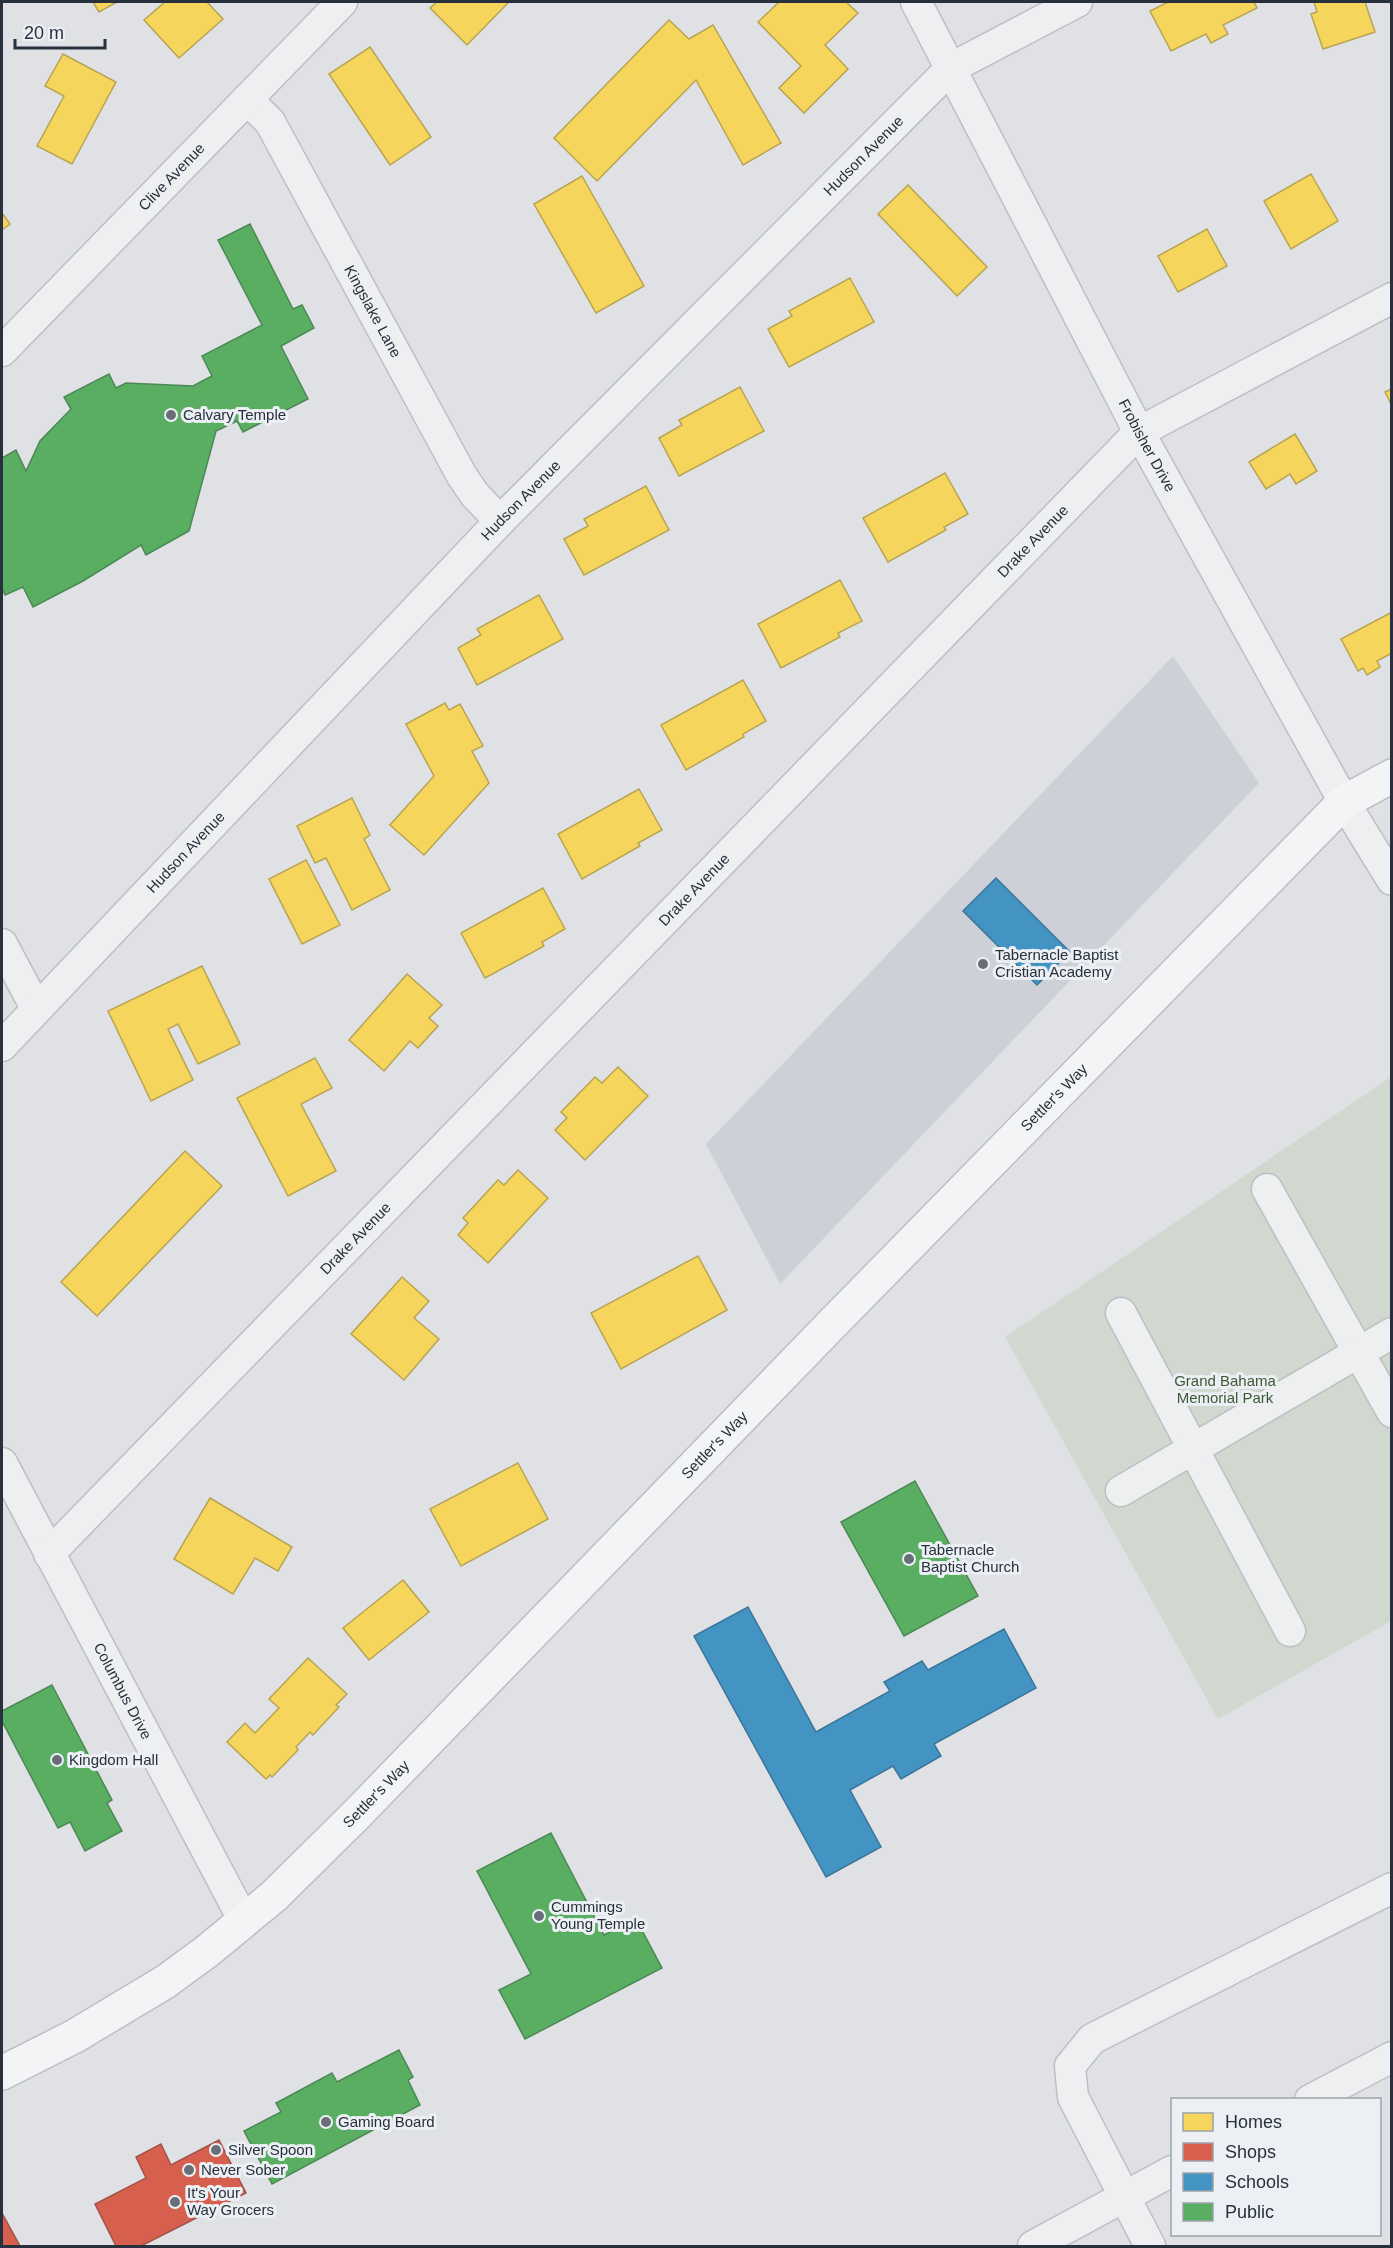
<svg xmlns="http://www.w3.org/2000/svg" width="1393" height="2248" font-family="Helvetica,sans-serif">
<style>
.built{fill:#cdd1d7}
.green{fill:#d0d8cf}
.homes{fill:#f6d55c;stroke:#b8a452;stroke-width:1.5}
.shops{fill:#d6604d;stroke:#a25248;stroke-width:1.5}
.schools{fill:#4393c3;stroke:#3b759a;stroke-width:1.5}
.public{fill:#5aae61;stroke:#4b8856;stroke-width:1.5}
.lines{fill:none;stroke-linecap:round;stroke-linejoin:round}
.minor-casing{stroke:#bdbfc2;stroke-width:33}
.major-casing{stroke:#bcbec2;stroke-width:36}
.minor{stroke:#eeeff1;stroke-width:30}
.major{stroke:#f3f4f5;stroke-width:33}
.poi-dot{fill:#676e77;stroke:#ecf0f4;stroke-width:2}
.labels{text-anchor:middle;stroke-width:6;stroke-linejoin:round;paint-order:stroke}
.street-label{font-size:15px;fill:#27303c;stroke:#ecf0f4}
.poi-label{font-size:15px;fill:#27303c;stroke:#ecf0f4;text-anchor:start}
.park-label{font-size:15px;fill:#3d5835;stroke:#ecf0f4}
</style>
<rect width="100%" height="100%" fill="#dfe1e4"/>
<path class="built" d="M1173,656L1259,783L780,1284L706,1144Z"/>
<path class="green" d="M1391,1077V1621L1218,1719L1005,1337Z"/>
<g class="homes">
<path d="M93,2H117L99,12Z"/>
<path d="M165,2H207L223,19L179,58L144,20Z"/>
<path d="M437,2H509L467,45L430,8Z"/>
<path d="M779,2H846L858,13L825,45L848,69L804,113L779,88L801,66L758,22Z"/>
<path d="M1168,2H1254L1257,8L1223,25L1228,34L1211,43L1206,34L1171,51L1150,11Z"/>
<path d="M1314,2H1365L1375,32L1323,49L1311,14L1317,12Z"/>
<path d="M669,20L689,39L713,25L781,143L743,165L696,80L597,181L554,138Z"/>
<path d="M370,47L431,137L390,165L329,74Z"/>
<path d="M63,54L116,82L72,164L37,146L64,96L45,86Z"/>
<path d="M1311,174L1338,221L1291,249L1264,201Z"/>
<path d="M582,176L644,286L596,313L534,204Z"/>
<path d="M908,185L987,267L957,296L878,214Z"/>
<path d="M2,213L10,224L2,230Z"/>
<path d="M1207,229L1227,266L1178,292L1158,256Z"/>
<path d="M850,278L874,322L789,367L768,329L792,316L789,311Z"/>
<path d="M740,387L764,431L679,476L659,438L682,425L679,420Z"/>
<path d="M1392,389V406L1385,392Z"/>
<path d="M1295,434L1317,471L1296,484L1290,474L1266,489L1249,462Z"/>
<path d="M945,473L968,514L944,527L946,530L888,562L863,518Z"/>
<path d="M646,486L669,530L584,575L564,539L588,526L584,519Z"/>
<path d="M840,580L862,621L838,633L840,637L781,668L758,624Z"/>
<path d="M539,595L563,639L477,685L458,648L481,635L477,629Z"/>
<path d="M1392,612V653L1377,661L1380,667L1367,675L1363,668L1358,671L1341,639Z"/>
<path d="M743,680L766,721L743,734L744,737L686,770L661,725Z"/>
<path d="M445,703L449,710L460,704L483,746L472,751L489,783L424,855L390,825L434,776L406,724Z"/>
<path d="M639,789L662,830L638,843L640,846L582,879L558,834Z"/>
<path d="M352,798L370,835L364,839L390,890L352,910L326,858L315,863L297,826Z"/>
<path d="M306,860L340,925L302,944L269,879Z"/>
<path d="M543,888L565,929L542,942L544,946L485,978L461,933Z"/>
<path d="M202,966L240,1044L198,1064L178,1024L168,1029L193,1080L151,1101L108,1011Z"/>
<path d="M407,974L442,1005L429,1018L438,1026L418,1048L410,1041L384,1071L349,1040Z"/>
<path d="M315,1058L332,1088L301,1104L336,1171L288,1196L237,1098Z"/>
<path d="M618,1067L648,1096L585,1160L555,1130L567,1118L561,1112L595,1077L602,1083Z"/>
<path d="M185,1151L222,1186L97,1316L61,1282Z"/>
<path d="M518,1170L548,1198L488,1263L458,1235L468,1223L463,1218L498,1180L504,1185Z"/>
<path d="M698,1256L727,1310L621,1369L591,1313Z"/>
<path d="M402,1277L429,1301L414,1318L439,1339L404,1380L351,1334Z"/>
<path d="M518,1463L548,1519L461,1566L430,1509Z"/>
<path d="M210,1498L292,1547L278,1571L255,1558L233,1594L174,1559Z"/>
<path d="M403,1580L429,1612L369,1660L343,1628Z"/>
<path d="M308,1658L347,1694L336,1705L339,1707L313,1735L310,1732L296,1747L298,1750L272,1777L270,1775L266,1779L227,1742L245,1723L255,1733L279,1708L269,1699Z"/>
</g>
<g class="shops">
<path d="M219,2140L246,2193L141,2246H116L95,2204L146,2178L136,2157L161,2144L171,2165Z"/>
<path d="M2,2213L20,2246H2Z"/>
</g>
<g class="schools">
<path d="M996,878L1070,952L1037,985L963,911Z"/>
<path d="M748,1607L816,1732L890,1691L884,1682L922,1661L928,1670L1004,1629L1036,1688L934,1744L941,1756L901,1779L893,1766L850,1790L881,1847L826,1877L694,1636Z"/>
</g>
<g class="public">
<path d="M250,224L293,309L302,305L314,328L281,346L308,399L243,432L237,421L216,431L189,531L146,555L141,545L83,581L33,607L23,587L5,595L2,588V458L16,450L26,471L40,441L71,409L64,397L109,374L116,388L126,383L193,386L212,376L202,356L262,325L218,240Z"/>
<path d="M915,1481L978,1596L904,1636L841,1522Z"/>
<path d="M52,1685L112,1800L107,1803L122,1831L85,1851L70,1822L58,1828L2,1721V1711Z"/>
<path d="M551,1833L604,1935L636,1919L662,1968L525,2039L499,1990L531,1974L477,1871Z"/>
<path d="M399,2050L413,2077L408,2080L420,2105L272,2184L244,2131L281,2112L276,2103L332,2073L337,2082Z"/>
</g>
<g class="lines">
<defs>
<g id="minor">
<path id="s1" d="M916,2L1139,432L1344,802L1392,880"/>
<path id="s2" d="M247,99L270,122L462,476L475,495L500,521"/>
<path id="s3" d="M2,351L342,2"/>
<path d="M2,944L36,1008"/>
<path id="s4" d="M2,1046L500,521L951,68L1077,2"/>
<path d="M1267,1189L1392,1412"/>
<path d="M1121,1313L1290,1631"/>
<path id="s5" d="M2,1463L244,1921"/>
<path d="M1121,1491L1392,1333"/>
<path id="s6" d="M49,1554L1139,432L1392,298"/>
<path d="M1310,2100L1392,2057"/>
<path d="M1033,2246L1172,2171"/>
<path d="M1150,2246L1073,2097L1070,2066L1092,2039L1392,1888"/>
</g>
<g id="major">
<path id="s7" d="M2,2073L75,2036L165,1982L206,1952L274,1896L357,1814L830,1326L1344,802L1392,776"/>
</g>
</defs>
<use href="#minor" class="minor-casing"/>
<use href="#major" class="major-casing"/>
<use href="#minor" class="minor"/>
<use href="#major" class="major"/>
</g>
<g class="poi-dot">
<circle cx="171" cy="415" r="6"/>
<circle cx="983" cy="964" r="6"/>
<circle cx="909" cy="1559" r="6"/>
<circle cx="57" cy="1760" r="6"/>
<circle cx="539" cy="1916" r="6"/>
<circle cx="326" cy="2122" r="6"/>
<circle cx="216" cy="2150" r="6"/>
<circle cx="189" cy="2170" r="6"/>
<circle cx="175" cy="2202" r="6"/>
</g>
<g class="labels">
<g class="street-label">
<text dy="5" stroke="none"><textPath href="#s4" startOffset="1239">Hudson Avenue</textPath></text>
<text dy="5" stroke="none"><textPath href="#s3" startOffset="243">Clive Avenue</textPath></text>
<text dy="5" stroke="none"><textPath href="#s2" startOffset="248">Kingslake Lane</textPath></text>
<text dy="5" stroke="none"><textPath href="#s1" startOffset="500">Frobisher Drive</textPath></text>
<text dy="5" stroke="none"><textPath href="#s4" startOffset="753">Hudson Avenue</textPath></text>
<text dy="5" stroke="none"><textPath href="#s6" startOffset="1412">Drake Avenue</textPath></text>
<text dy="5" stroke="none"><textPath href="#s4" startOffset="267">Hudson Avenue</textPath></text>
<text dy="5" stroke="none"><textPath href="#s6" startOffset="926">Drake Avenue</textPath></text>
<text dy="5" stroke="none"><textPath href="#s7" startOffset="1442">Settler's Way</textPath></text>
<text dy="5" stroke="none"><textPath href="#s6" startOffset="440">Drake Avenue</textPath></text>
<text dy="5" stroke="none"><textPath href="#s7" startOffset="956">Settler's Way</textPath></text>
<text dy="5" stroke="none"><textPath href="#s5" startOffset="258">Columbus Drive</textPath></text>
<text dy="5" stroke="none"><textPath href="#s7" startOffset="470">Settler's Way</textPath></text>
</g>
<g class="poi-label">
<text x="183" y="420">Calvary Temple</text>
<text x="995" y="960">Tabernacle Baptist<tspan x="995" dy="17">Cristian Academy</tspan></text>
<text x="921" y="1555">Tabernacle<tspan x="921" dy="17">Baptist Church</tspan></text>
<text x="69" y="1765">Kingdom Hall</text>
<text x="551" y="1912">Cummings<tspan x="551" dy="17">Young Temple</tspan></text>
<text x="338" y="2127">Gaming Board</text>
<text x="228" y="2155">Silver Spoon</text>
<text x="201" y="2175">Never Sober</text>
<text x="187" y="2198">It's Your<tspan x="187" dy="17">Way Grocers</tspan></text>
</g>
<g class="park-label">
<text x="1225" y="1386">Grand Bahama<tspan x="1225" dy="17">Memorial Park</tspan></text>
</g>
</g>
<rect width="1393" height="2248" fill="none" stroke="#27303c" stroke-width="6"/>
<rect x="1171" y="2098" width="210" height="138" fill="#ecf0f4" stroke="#9da3aa" stroke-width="1.5"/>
<rect x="1183" y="2113" width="30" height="18" fill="#f6d55c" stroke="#9da3aa" stroke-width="1.5"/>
<text x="1225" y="2128" font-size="18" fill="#27303c">Homes</text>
<rect x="1183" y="2143" width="30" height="18" fill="#d6604d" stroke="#9da3aa" stroke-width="1.5"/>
<text x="1225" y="2158" font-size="18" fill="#27303c">Shops</text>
<rect x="1183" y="2173" width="30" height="18" fill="#4393c3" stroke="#9da3aa" stroke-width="1.5"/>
<text x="1225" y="2188" font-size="18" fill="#27303c">Schools</text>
<rect x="1183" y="2203" width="30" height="18" fill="#5aae61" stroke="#9da3aa" stroke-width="1.5"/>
<text x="1225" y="2218" font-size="18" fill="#27303c">Public</text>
<path d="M15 39v9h90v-9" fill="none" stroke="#27303c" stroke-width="3"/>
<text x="24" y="39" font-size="18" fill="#27303c" stroke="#ecf0f4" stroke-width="4.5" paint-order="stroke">20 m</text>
</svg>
